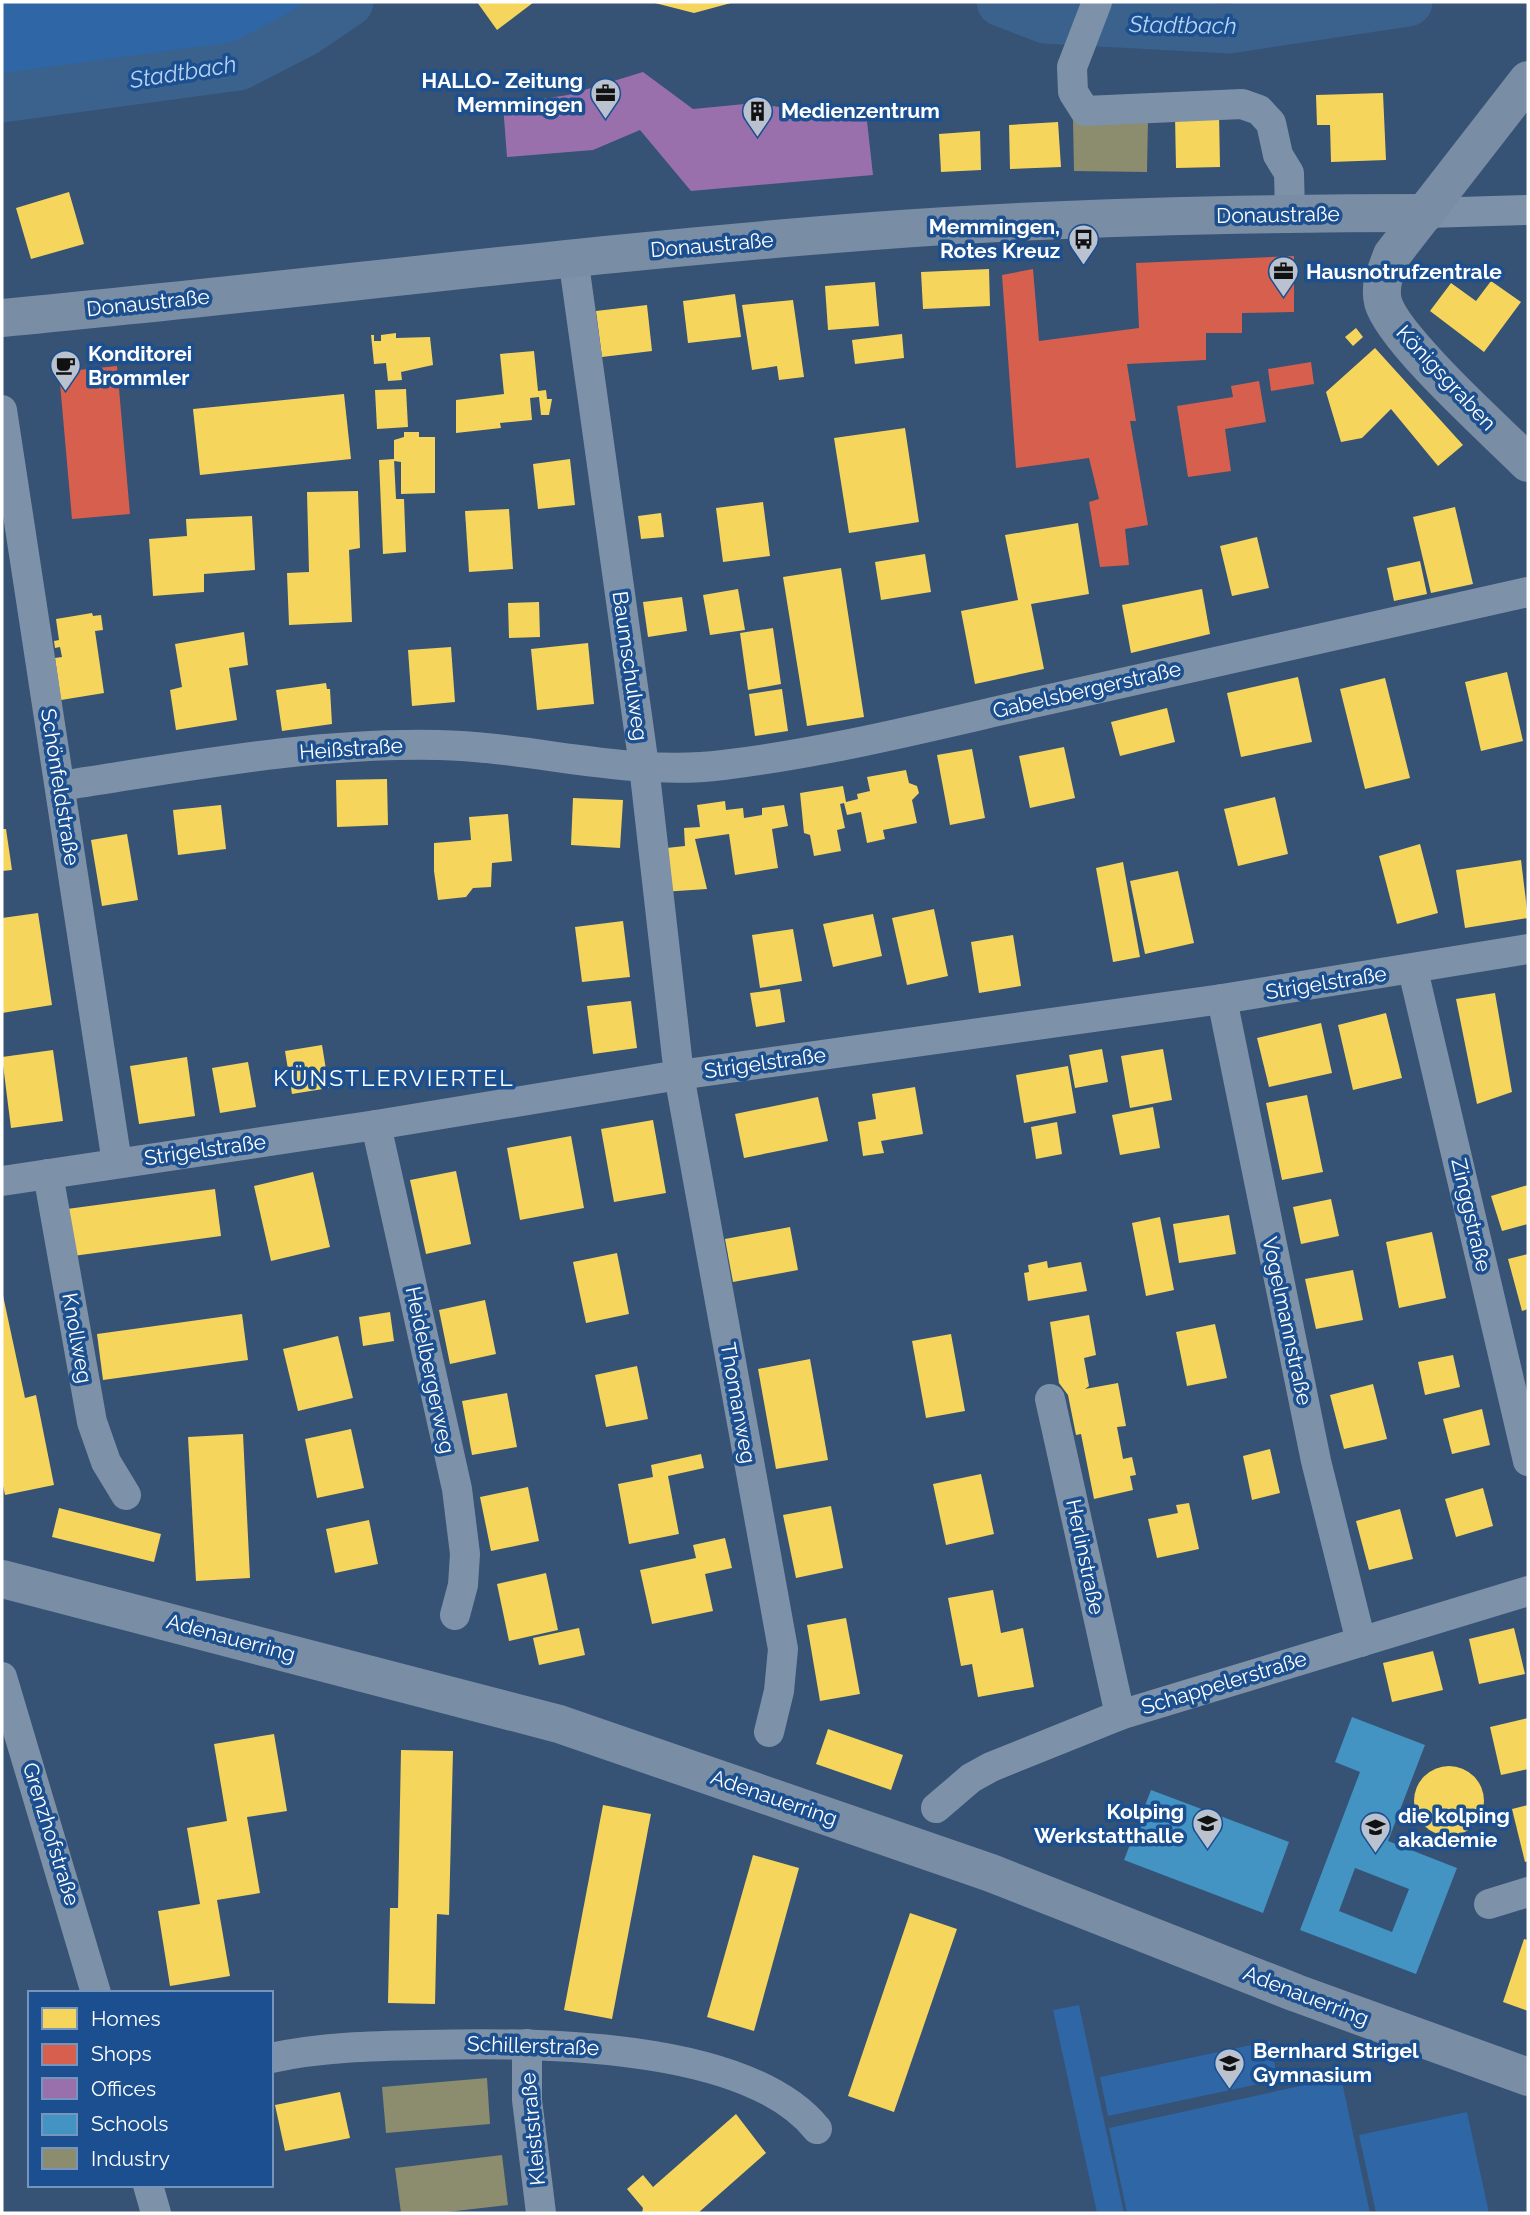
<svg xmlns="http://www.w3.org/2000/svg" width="1530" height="2215" font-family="Raleway,sans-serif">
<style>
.green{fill:#2f66a5}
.homes{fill:#f6d55c}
.shops{fill:#d6604d}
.offices{fill:#9970ab}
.schools{fill:#4393c3;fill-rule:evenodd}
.industry{fill:#8c8c6e}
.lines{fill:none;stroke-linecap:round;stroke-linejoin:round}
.river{stroke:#3b618d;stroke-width:49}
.street{stroke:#7d92a8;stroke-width:30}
.secondary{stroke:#798da4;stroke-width:38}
.labels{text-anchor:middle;stroke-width:7;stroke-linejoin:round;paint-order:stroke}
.poi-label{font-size:21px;font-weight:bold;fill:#fff;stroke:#1b4f8f;text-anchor:start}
.street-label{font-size:21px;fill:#fff;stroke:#1b4f8f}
.water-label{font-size:23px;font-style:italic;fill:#b5d3f5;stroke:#1b4f8f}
.neighbourhood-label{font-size:23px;letter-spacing:2px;fill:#fff;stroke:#1b4f8f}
</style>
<rect width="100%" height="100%" fill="#365274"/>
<g class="green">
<path d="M2,2H368L321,43L258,78L191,92L2,103Z"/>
<path d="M1050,2H1180L1147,18Z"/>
<path d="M1079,2005L1124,2213H1097L1053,2010Z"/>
<path d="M1270,2041L1278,2080L1108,2116L1100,2077Z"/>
<path d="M1341,2077L1370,2213H1127L1109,2128Z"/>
<path d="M1467,2112L1489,2213H1376L1359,2135Z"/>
</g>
<g class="homes">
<path d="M477,2H534L497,30Z"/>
<path d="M651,2H731V3L694,13Z"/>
<path d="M1383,93L1386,160L1331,162L1330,125H1317L1316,95Z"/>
<path d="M1219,114L1220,167L1176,168L1175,115Z"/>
<path d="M1058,122L1061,167L1010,169L1009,125Z"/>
<path d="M980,131L981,170L941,172L939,134Z"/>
<path d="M69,192L84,244L31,259L16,208Z"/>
<path d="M989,269L990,306L923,309L921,272Z"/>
<path d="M1491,281L1521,302L1484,352L1430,311L1451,283L1476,301Z"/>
<path d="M875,282L879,326L828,330L825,286Z"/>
<path d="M735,294L741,337L688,343L683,301Z"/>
<path d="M793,300L804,377L779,380L777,366L752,370L742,305Z"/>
<path d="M647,305L652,351L602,357L596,311Z"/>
<path d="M1356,328L1363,337L1353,346L1345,337Z"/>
<path d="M396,333V338L430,337L433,365L401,372L402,380L388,381L386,363L374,364L371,335H374V341H381V335Z"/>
<path d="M902,334L904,358L855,364L852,340Z"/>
<path d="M1375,348L1463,445L1438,466L1391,409L1362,438L1341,442L1326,392Z"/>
<path d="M534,351L538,391L546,390L547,399H552L549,415H541L539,397L530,398L532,420L500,423L501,428L456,433V400L504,394L500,354Z"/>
<path d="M406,389L408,427L377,429L375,390Z"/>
<path d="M344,394L351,459L200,475L193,409Z"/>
<path d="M905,428L919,522L849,533L834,438Z"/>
<path d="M404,432H419V437H435V493L401,494V462L394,461V440L404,437Z"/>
<path d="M394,459L396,499H404L406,552L383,554L379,460Z"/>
<path d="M570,459L575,505L538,509L533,464Z"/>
<path d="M358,491L360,548L349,550L352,622L289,625L287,573L309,572L307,492Z"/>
<path d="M763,502L770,556L723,562L716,508Z"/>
<path d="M1455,507L1473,584L1431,593L1413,517Z"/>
<path d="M509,509L513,569L469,572L465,511Z"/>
<path d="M661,513L664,537L641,539L638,516Z"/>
<path d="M252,516L255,570L204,574V592L153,596L149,539L187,536L186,519Z"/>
<path d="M1078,523L1089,594L1031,604L1044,669L975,684L961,611L1018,600L1005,535Z"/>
<path d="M1257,537L1269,588L1232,596L1220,546Z"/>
<path d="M925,554L931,592L881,600L875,562Z"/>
<path d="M1420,561L1427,594L1394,601L1387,568Z"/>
<path d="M841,568L864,717L807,726L783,577Z"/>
<path d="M738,589L745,630L710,635L703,595Z"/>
<path d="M1202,589L1210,634L1131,653L1122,605Z"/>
<path d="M682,597L687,631L648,637L643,602Z"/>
<path d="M539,602L540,637L509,638L508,603Z"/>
<path d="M92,613L93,616L101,615L103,630L95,631L104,693L61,700L55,658L62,657L60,647L55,648L54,641L59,640L56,619Z"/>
<path d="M773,628L781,684L748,690L740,633Z"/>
<path d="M244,632L248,665L229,668L237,720L176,730L170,690L182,687L175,644Z"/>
<path d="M588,643L594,704L537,710L531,649Z"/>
<path d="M451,647L455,702L412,706L408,650Z"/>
<path d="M1507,672L1523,741L1481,751L1465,682Z"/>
<path d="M1298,677L1312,742L1241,757L1227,693Z"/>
<path d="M1385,678L1410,778L1365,789L1340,689Z"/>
<path d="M326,683L327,689H330L332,724L282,731L276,690Z"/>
<path d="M782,689L788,731L755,736L749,694Z"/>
<path d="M1167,708L1175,742L1120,756L1111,722Z"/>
<path d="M1064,747L1075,798L1030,808L1019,756Z"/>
<path d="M972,749L985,818L950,825L937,755Z"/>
<path d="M906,770L909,783L917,786L919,793L912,800L917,823L883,830L885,839L867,843L861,812L847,815L844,803L840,804L845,828L837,830L841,851L814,856L810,835L804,833L800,793L843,786L846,802L858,799L857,794L870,791L867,777Z"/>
<path d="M387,779L388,825L337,827L336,780Z"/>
<path d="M1275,797L1288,854L1238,866L1224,809Z"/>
<path d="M573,798L623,800L620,848L571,845Z"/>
<path d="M725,801L726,810L743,808L744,818L762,815V808L784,805L788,826L772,829L778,868L735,875L729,834L695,839L707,889L662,892L657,849L685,846L684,828L700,827L697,805Z"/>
<path d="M221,805L226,849L178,855L173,810Z"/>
<path d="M508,814L512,861L492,863L491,887L473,888L466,897L438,900L434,871V843L471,840L469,817Z"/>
<path d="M2,829H6L12,870L2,871Z"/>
<path d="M127,834L138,900L102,906L91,840Z"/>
<path d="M1420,844L1438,913L1397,924L1379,856Z"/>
<path d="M1521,860L1528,918L1465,928L1456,870Z"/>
<path d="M1123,862L1140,957L1113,962L1096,868Z"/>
<path d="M1178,871L1194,943L1145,954L1130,881Z"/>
<path d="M934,909L948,976L907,985L892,918Z"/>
<path d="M38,913L52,1005L2,1013V918Z"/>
<path d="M873,914L882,956L833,967L823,924Z"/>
<path d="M623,921L630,977L582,982L575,927Z"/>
<path d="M793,929L802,981L760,988L752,935Z"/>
<path d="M1013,935L1021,986L979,993L971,942Z"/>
<path d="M780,989L785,1022L756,1027L750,993Z"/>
<path d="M1495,993L1512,1092L1477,1104L1456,999Z"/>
<path d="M631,1001L637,1048L593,1054L587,1006Z"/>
<path d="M1386,1013L1402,1078L1353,1090L1338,1025Z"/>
<path d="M1321,1023L1332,1073L1269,1087L1257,1038Z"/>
<path d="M322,1045L329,1088L292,1094L285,1051Z"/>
<path d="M1102,1049L1108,1082L1075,1088L1069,1055Z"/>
<path d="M1163,1049L1172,1100L1130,1108L1121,1056Z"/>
<path d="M53,1050L63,1121L11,1128L2,1057Z"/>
<path d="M187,1057L195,1116L139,1124L130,1066Z"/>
<path d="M248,1062L256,1107L220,1113L212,1068Z"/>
<path d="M1068,1066L1076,1113L1024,1123L1016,1075Z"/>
<path d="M915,1087L923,1134L881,1141L884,1153L863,1156L858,1122L876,1119L872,1094Z"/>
<path d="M1307,1095L1323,1172L1282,1180L1266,1103Z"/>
<path d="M818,1097L828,1141L744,1158L735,1114Z"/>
<path d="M1153,1107L1160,1148L1120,1155L1112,1115Z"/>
<path d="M653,1120L666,1193L614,1202L601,1129Z"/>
<path d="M1057,1122L1062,1154L1036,1159L1031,1127Z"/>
<path d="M571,1136L584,1208L520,1220L507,1148Z"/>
<path d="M456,1171L471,1244L426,1254L410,1180Z"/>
<path d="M313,1172L330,1247L271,1261L254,1186Z"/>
<path d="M1528,1185V1224L1502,1231L1491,1196Z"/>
<path d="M215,1189L221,1236L73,1256L67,1209Z"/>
<path d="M1331,1199L1339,1236L1301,1244L1293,1207Z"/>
<path d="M1229,1215L1236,1254L1179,1263L1173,1224Z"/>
<path d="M1160,1217L1174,1290L1146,1296L1132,1223Z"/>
<path d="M790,1227L798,1270L733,1282L725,1239Z"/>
<path d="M1432,1232L1446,1298L1399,1308L1386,1242Z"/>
<path d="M617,1253L629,1314L586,1323L573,1262Z"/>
<path d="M1528,1254V1309L1522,1311L1508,1259Z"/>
<path d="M1047,1261L1048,1268L1081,1262L1087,1291L1028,1301L1024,1273L1029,1272L1028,1265Z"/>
<path d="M1353,1270L1363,1320L1316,1329L1305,1279Z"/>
<path d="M2,1291L25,1398L36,1395L54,1485L5,1495L2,1481Z"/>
<path d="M485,1300L496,1354L450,1364L439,1310Z"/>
<path d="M390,1312L394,1341L363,1346L359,1317Z"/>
<path d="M242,1314L248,1360L103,1380L97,1334Z"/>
<path d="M1089,1315L1096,1355L1084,1358L1089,1386L1085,1389L1118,1383L1126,1426L1117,1427L1123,1459L1132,1457L1136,1475L1130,1476L1133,1490L1094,1499L1081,1434L1076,1435L1068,1395L1059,1383L1050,1322Z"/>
<path d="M1215,1324L1227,1378L1187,1386L1176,1332Z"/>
<path d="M951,1334L965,1411L926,1418L912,1341Z"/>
<path d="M338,1336L353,1398L298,1411L283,1349Z"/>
<path d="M1453,1355L1460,1387L1425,1395L1418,1362Z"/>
<path d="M810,1359L828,1460L776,1469L758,1369Z"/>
<path d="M637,1366L648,1419L606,1427L595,1375Z"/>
<path d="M1373,1384L1387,1439L1344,1449L1330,1395Z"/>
<path d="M507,1393L517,1447L472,1455L462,1401Z"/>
<path d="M1482,1409L1490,1445L1452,1454L1443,1419Z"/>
<path d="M351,1429L364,1488L317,1498L305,1439Z"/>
<path d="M243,1434L250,1578L196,1581L188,1437Z"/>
<path d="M1270,1449L1280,1493L1252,1500L1243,1456Z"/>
<path d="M701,1454L704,1468L668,1476L679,1534L629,1544L618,1484L653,1477L651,1465Z"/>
<path d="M981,1474L994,1534L946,1545L933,1484Z"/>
<path d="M528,1487L539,1541L491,1551L480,1497Z"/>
<path d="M1483,1488L1493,1526L1456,1537L1445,1499Z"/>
<path d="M1189,1503L1199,1549L1157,1558L1148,1519L1178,1513L1176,1505Z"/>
<path d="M831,1506L843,1568L796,1578L783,1515Z"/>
<path d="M59,1508L161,1534L154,1562L52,1537Z"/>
<path d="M1400,1509L1413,1559L1369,1570L1356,1521Z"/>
<path d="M369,1520L378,1564L335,1573L326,1529Z"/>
<path d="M725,1538L732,1568L705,1574L713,1611L652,1624L640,1570L696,1558L693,1545Z"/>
<path d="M546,1573L558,1630L509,1641L497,1584Z"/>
<path d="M993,1590L1001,1633L1023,1628L1034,1687L978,1697L972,1664L961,1666L948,1598Z"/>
<path d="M846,1618L860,1694L820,1701L807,1625Z"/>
<path d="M579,1628L585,1655L539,1665L533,1638Z"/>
<path d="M1514,1628L1525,1674L1479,1684L1469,1639Z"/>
<path d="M1433,1651L1443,1690L1392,1702L1383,1663Z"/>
<path d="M1528,1718V1769L1501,1775L1490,1727Z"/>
<path d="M828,1729L903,1755L891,1790L816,1764Z"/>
<path d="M274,1734L287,1811L247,1817L260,1893L217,1900L230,1976L170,1986L158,1911L200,1904L187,1828L227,1821L214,1744Z"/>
<path d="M401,1750L453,1751L449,1915L437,1914L435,2004L388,2003L390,1908H398Z"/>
<circle cx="1449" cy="1801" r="35"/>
<path d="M603,1805L651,1814L612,2019L564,2010Z"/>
<path d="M1528,1805V1861L1525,1862L1512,1809Z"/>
<path d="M753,1855L799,1868L754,2031L707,2017Z"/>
<path d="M910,1913L957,1929L894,2112L848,2096Z"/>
<path d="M1524,1939L1528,1940V2011L1503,2002Z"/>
<path d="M340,2092L350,2138L285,2151L275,2105Z"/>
<path d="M736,2114L766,2153L698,2213H642L643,2208L627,2189L643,2175L653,2187Z"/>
</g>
<g class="shops">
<path d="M1294,256V312L1242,313V333H1206V360L1127,364L1136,421H1130L1148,525L1125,529L1129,565L1100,567L1089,502L1099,499L1089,458L1016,468L1002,275L1033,269L1039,341L1139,328L1136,263Z"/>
<path d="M1311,362L1314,384L1271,391L1268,369Z"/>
<path d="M117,366L130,514L72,519L59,372Z"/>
<path d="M1259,381L1266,422L1225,429L1231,471L1188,477L1177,406L1233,397L1231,386Z"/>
</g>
<path class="offices" d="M643,72L693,109L755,103L867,121L873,175L691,191L640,130L593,150L507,157L503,105L568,95Z"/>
<g class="schools">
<path d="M1352,1717L1425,1745L1388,1841L1457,1868L1416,1974L1300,1930L1360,1772L1335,1762ZM1355,1868L1409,1889L1392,1932L1339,1911Z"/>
<path d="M1151,1790L1289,1842L1263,1913L1124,1860Z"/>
</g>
<g class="industry">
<path d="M1148,119L1147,172L1074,171L1073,120Z"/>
<path d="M487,2078L490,2124L386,2133L382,2087Z"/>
<path d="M502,2155L508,2205L438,2213H401L395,2168Z"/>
</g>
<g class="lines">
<g class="river">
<path d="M1001,2L1045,19L1229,29L1408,2"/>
<path d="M2,98L239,66L305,32L349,2"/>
</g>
<g class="street">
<path d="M1097,2L1072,67L1073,92L1085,111L1242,104L1259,110L1271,123L1278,155L1289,173L1290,213"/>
<path d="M1426,213L1528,210"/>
<path d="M573,257L644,766L679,1075L783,1649L779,1691L769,1732"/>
<path d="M2,410L117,1163"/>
<path d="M60,786C185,767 312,742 439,745C533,747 629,777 723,765C831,752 939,724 1046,700C1206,664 1367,628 1528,592"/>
<path d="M1413,970L1528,1461"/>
<path d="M1222,999L1316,1461L1361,1642"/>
<path d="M376,1125L457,1489L465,1554L463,1585L455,1615"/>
<path d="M48,1174L92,1422L106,1462L126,1495"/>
<path d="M2,1181L376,1125L679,1075L1222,999L1528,949"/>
<path d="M1050,1399L1120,1715"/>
<path d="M2,1677L96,1993"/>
<path d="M936,1808L971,1778L991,1767L1120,1715L1528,1591"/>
<path d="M1489,1904L1528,1892"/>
<path d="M527,2044V2100L541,2213"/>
<path d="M271,2058C321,2047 373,2046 424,2045C529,2042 746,2041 817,2129"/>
<path d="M148,2185L156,2213"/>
</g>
<g class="secondary">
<path d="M1528,80L1392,255C1386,271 1379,285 1383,302C1393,339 1497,432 1528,463"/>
<path d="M2,318C292,291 582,253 873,231C1056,217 1242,213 1426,213"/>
<path d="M2,1579L559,1724L991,1873L1296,1993L1528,2077"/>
</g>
</g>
<defs>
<symbol id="office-pin" viewBox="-11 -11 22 30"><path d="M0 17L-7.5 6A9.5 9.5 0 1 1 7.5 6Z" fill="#b9c2ce" stroke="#1b4f8f"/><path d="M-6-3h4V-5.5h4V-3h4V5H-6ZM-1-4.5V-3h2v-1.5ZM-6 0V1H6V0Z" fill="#111"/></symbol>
<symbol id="building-pin" viewBox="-11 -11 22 30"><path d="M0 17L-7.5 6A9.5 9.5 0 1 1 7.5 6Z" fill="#b9c2ce" stroke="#1b4f8f"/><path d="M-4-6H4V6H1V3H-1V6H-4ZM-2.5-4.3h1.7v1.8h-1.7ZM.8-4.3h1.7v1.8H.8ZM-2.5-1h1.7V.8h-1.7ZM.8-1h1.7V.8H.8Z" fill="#111"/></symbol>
<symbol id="bus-pin" viewBox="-11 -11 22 30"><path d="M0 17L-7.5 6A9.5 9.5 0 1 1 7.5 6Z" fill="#b9c2ce" stroke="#1b4f8f"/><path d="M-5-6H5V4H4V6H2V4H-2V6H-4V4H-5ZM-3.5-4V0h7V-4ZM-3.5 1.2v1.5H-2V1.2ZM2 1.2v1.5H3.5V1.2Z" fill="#111"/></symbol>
<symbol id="cafe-pin" viewBox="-11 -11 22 30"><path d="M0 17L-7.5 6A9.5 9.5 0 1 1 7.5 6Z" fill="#b9c2ce" stroke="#1b4f8f"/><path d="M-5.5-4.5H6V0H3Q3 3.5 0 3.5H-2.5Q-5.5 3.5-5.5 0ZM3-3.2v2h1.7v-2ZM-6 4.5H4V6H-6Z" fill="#111"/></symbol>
<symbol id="school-pin" viewBox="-11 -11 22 30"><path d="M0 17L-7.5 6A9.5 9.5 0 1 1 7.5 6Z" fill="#b9c2ce" stroke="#1b4f8f"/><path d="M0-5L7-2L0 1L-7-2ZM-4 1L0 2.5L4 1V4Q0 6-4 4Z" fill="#111"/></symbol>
</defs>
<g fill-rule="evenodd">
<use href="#office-pin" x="588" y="76" width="35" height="47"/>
<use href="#building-pin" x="740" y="94" width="35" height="47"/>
<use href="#bus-pin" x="1066" y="222" width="35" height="47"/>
<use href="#office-pin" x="1266" y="254" width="35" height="47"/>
<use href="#cafe-pin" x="48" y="348" width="35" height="47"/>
<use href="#school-pin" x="1190" y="1806" width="35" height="47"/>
<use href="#school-pin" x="1358" y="1810" width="35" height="47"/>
<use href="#school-pin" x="1212" y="2046" width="35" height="47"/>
</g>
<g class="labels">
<g class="poi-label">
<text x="583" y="88" text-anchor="end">HALLO- Zeitung<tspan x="583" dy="24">Memmingen</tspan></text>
<text x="781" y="118">Medienzentrum</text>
<text x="1060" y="234" text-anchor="end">Memmingen,<tspan x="1060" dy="24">Rotes Kreuz</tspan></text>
<text x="1306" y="279">Hausnotrufzentrale</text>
<text x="88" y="361">Konditorei<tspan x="88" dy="24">Brommler</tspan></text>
<text x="1184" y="1819" text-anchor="end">Kolping<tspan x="1184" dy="24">Werkstatthalle</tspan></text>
<text x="1398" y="1823">die kolping<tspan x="1398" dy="24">akademie</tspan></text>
<text x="1253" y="2058">Bernhard Strigel<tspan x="1253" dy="24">Gymnasium</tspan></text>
</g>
<g class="street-label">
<text transform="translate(1278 215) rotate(-1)" y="7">Donaustraße</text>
<text transform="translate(712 245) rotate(-5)" y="7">Donaustraße</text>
<text transform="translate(148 303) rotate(-6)" y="7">Donaustraße</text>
<text transform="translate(1446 378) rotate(47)" y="7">Königsgraben</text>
<text transform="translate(630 666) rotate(82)" y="7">Baumschulweg</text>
<text transform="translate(1087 690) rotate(-13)" y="7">Gabelsbergerstraße</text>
<text transform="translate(351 749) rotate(-4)" y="7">Heißstraße</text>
<text transform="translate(60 787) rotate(81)" y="7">Schönfeldstraße</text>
<text transform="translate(1326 983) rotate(-9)" y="7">Strigelstraße</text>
<text transform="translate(765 1063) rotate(-8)" y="7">Strigelstraße</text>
<text transform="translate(205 1150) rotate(-8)" y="7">Strigelstraße</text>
<text transform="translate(1471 1215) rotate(77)" y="7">Zinggstraße</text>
<text transform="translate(1287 1321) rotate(78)" y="7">Vogelmannstraße</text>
<text transform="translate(77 1338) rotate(80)" y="7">Knollweg</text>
<text transform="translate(430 1370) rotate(78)" y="7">Heidelbergerweg</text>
<text transform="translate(738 1403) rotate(80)" y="7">Thomanweg</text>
<text transform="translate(1085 1557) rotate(78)" y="7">Herlinstraße</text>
<text transform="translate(231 1638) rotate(15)" y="7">Adenauerring</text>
<text transform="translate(1224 1683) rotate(-17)" y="7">Schappelerstraße</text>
<text transform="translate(774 1798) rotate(19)" y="7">Adenauerring</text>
<text transform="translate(51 1834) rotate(73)" y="7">Grenzhofstraße</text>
<text transform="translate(1306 1996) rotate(21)" y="7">Adenauerring</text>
<text transform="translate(533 2046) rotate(2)" y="7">Schillerstraße</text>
<text transform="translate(533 2129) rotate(-95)" y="7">Kleiststraße</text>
</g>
<g class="water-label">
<text transform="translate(1183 25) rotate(1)" y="8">Stadtbach</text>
<text transform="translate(183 72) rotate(-9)" y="8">Stadtbach</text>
</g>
<g class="neighbourhood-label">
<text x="394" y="1086">KÜNSTLERVIERTEL</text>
</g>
</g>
<rect width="1530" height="2215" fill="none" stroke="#ffffff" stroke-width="7"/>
<rect x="28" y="1991" width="245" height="196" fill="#1b4f8f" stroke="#7695bc" stroke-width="2"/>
<rect x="42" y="2008" width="35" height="21" fill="#f6d55c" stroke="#7695bc" stroke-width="2"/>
<text x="91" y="2026" font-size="21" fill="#ffffff">Homes</text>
<rect x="42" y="2044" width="35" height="21" fill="#d6604d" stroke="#7695bc" stroke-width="2"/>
<text x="91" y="2061" font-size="21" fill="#ffffff">Shops</text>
<rect x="42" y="2078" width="35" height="21" fill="#9970ab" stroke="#7695bc" stroke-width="2"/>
<text x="91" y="2096" font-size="21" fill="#ffffff">Offices</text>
<rect x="42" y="2114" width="35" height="21" fill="#4393c3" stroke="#7695bc" stroke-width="2"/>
<text x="91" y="2131" font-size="21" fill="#ffffff">Schools</text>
<rect x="42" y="2148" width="35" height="21" fill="#8c8c6e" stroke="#7695bc" stroke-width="2"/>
<text x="91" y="2166" font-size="21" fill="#ffffff">Industry</text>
</svg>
